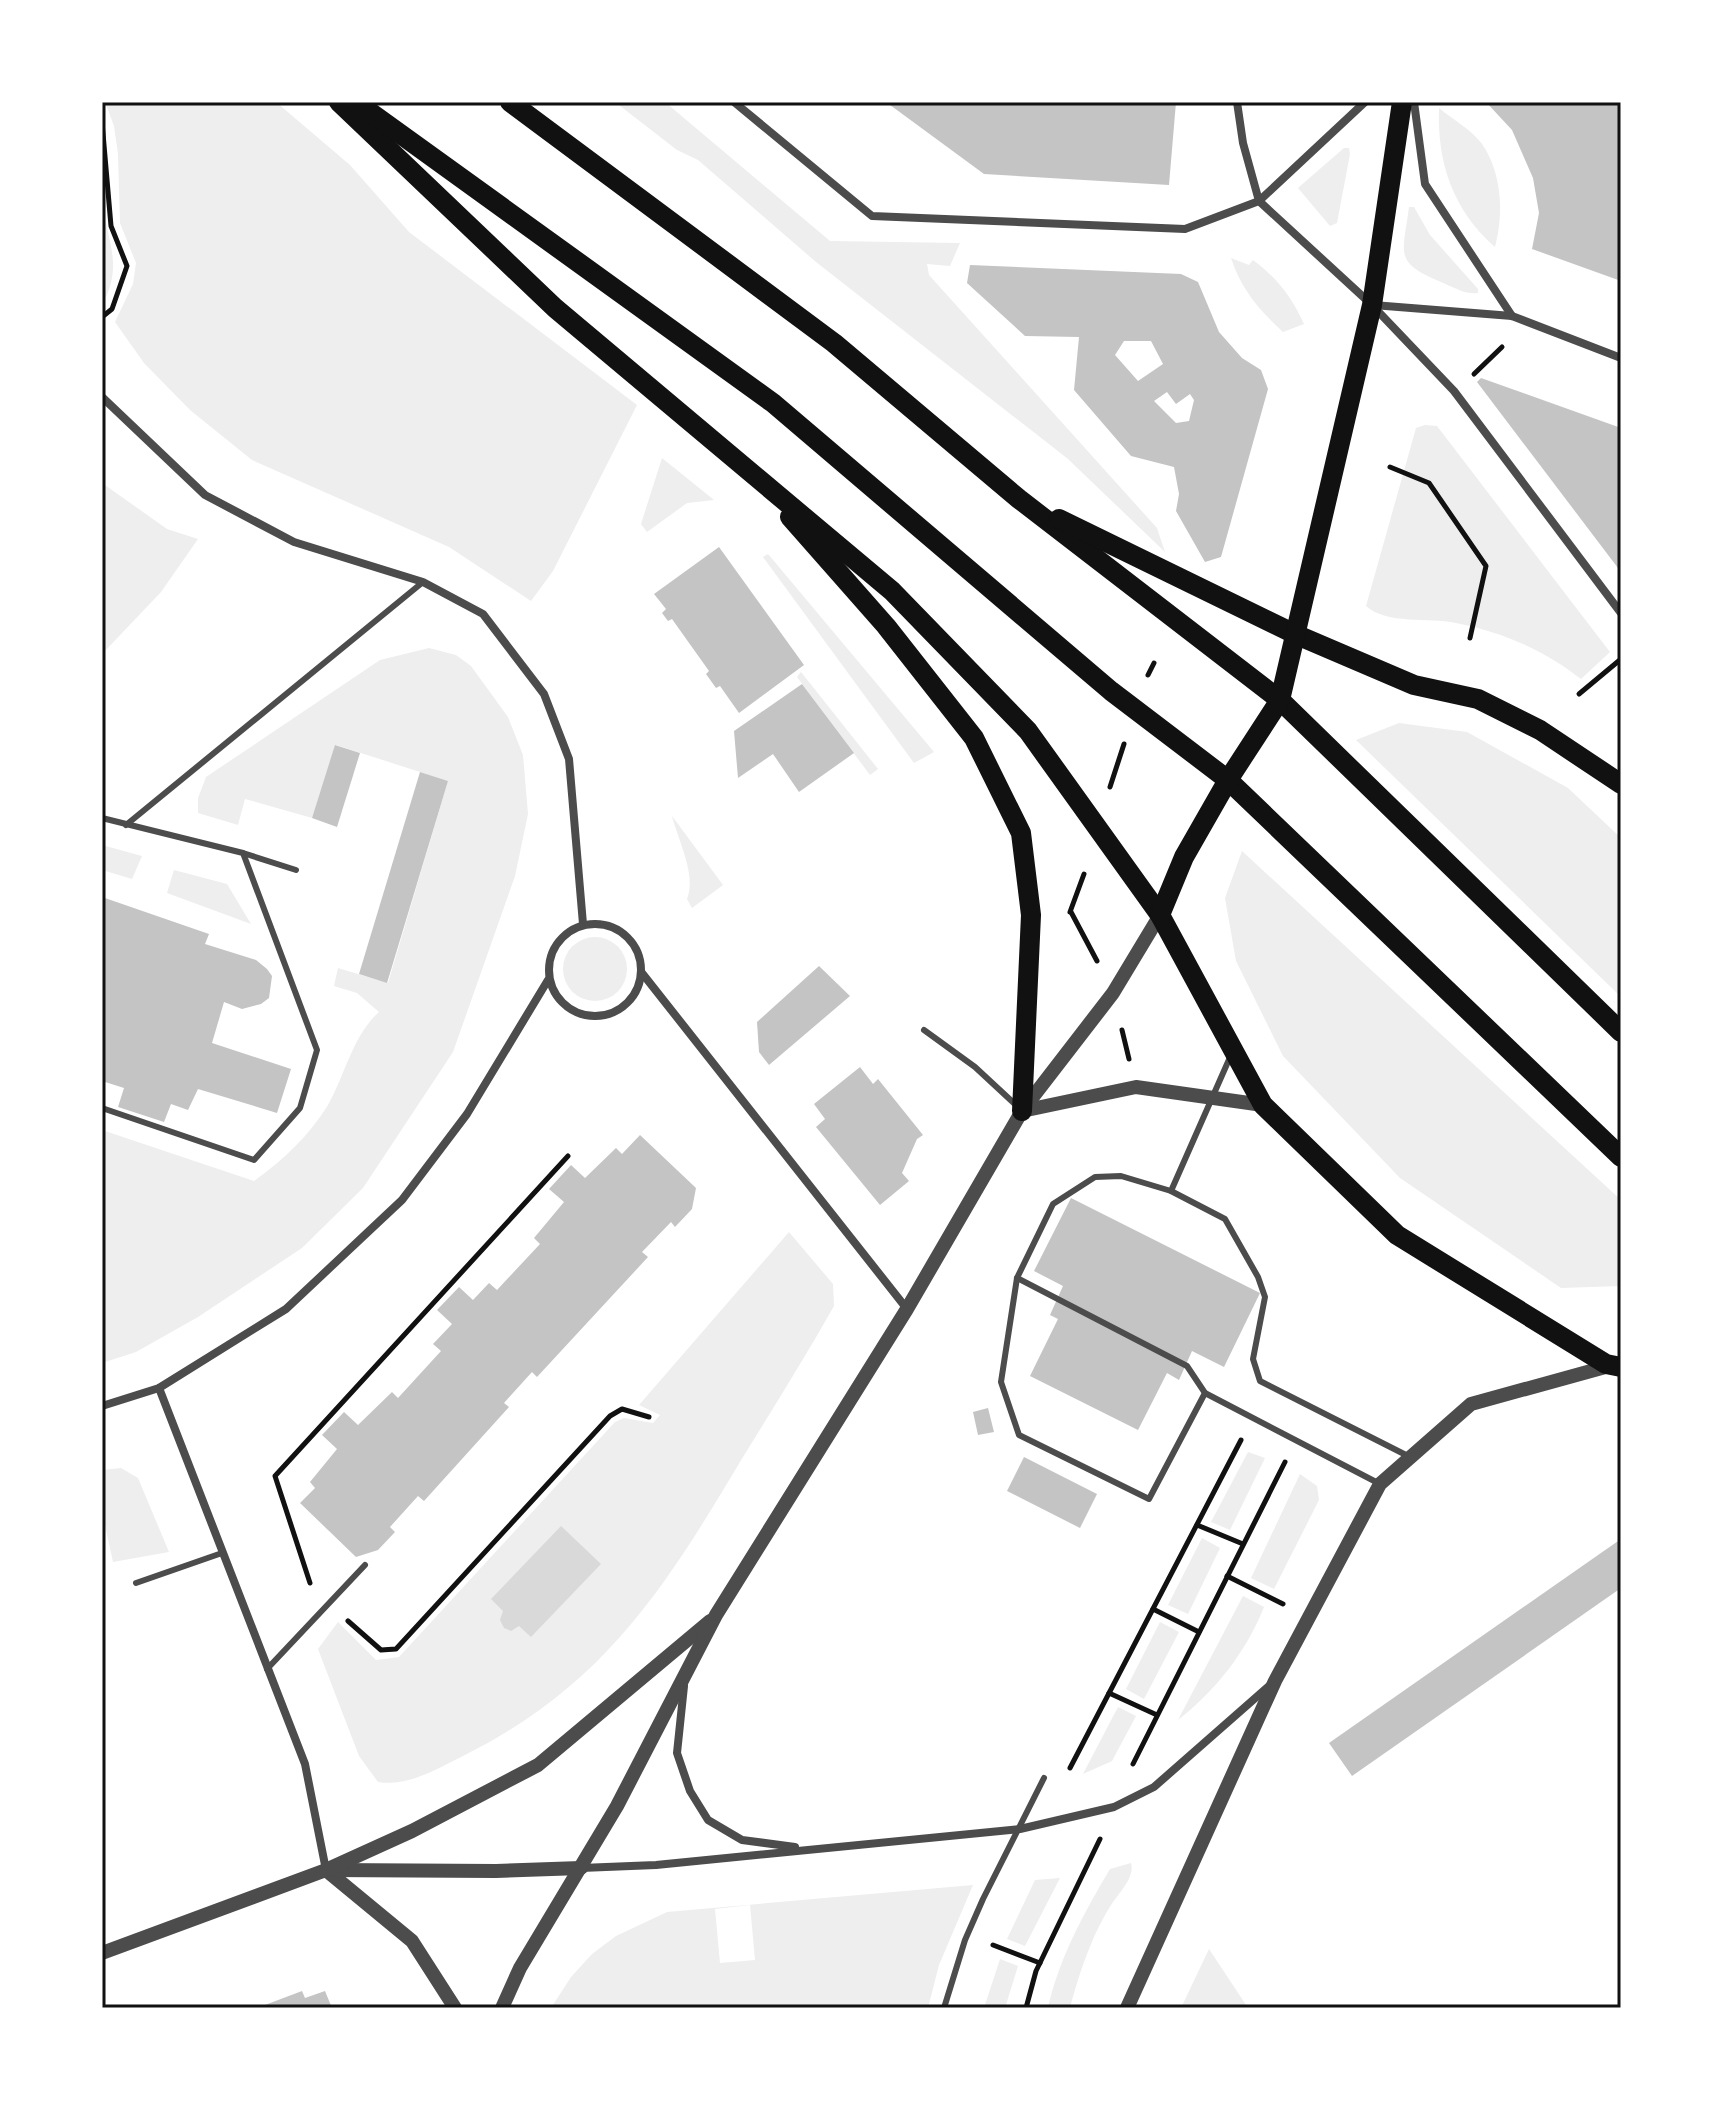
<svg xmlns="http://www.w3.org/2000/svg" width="1723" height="2110" font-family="Manrope,sans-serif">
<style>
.green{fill:#eee;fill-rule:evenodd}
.water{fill:#d9d9d9}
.building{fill:#c4c4c4;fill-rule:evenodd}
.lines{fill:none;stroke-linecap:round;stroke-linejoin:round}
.path{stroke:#111;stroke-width:5}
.service{stroke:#4c4c4c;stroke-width:6}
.minor{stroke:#4c4c4c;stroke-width:8}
.tertiary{stroke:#4c4c4c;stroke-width:14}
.primary{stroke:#111;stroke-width:20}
.neatline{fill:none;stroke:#111;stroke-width:3}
</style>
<rect width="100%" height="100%" fill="#fff"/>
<g class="green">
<path d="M105,102H276L350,165L409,232L637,405L553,571L531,601L449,547L252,460L190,410L144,363L115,322L133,284L136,263L120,223L118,154L114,126Z"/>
<path d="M615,102H665L830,241L960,243L950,266L927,264L929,275L1157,528L1165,552L1068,459L816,262L698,160L677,150Z"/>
<path d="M1439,108C1452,119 1472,130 1482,144C1502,173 1504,214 1495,247C1453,210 1437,163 1439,108Z"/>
<path d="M1344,148H1349L1350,154L1337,223L1330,226L1298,188Z"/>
<path d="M102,203C108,242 123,266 103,303Z"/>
<path d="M1409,207H1414L1430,235L1478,289V293C1466,295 1453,287 1441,282C1393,262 1403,254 1409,207Z"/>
<path d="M1231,258L1249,265L1253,260C1277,278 1291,296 1304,324L1283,332C1259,310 1241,289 1231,258Z"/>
<path d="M1425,425L1437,426L1610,652L1581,679C1544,650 1502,632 1456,623C1428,617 1387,625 1366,606L1416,428Z"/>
<path d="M662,458L714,500L687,503L647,532L641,524Z"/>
<path d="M102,483L167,529L198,539L161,592L102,654Z"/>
<path d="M768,554L934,752L914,763L763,557Z"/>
<path d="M429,648L456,655L471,666L508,717L523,755L528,814L515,876L453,1052L363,1188L302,1248L198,1317L136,1352L102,1363V1130L254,1181C283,1160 309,1136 328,1105C345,1075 353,1035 379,1012L357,993L334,986L338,968L388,983L448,781L336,745L312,818L245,799L238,825L198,813V798L206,777L380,660Z"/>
<path d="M801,672L878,769L870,775L797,677Z"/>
<path d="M1399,723L1467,732L1568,788L1621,838V997L1356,740Z"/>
<path d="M672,816L723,885L692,908L687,899C697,876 678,840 672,816Z"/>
<path d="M102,845L142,856L132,879L102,870Z"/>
<path d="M1242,851L1621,1200V1286L1561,1288L1400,1178L1283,1056L1236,961L1225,898Z"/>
<path d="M174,870L227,884L251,924L167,893Z"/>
<circle cx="595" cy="969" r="32"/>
<path d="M789,1232L833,1284L834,1306C804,1359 772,1410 740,1462C663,1591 603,1686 463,1756C437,1769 407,1787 378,1782L359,1756L318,1649L338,1622L376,1660L399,1657L615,1422L624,1418L653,1423L660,1415L639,1405Z"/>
<path d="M1248,1452L1265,1458L1230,1530L1211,1522Z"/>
<path d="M121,1468L138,1478L169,1552L113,1562L102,1511V1470Z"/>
<path d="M1300,1474L1317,1486L1319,1500L1274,1589L1251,1578Z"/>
<path d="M1202,1538L1220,1548L1188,1614L1168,1605Z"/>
<path d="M1243,1596L1264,1607C1246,1652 1216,1690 1178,1720Z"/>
<path d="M1160,1622L1179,1632L1144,1699L1126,1689Z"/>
<path d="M1118,1707L1136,1716L1112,1761L1083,1774Z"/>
<path d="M1131,1863C1135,1876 1121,1891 1113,1902C1093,1932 1079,1973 1070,2008H1048C1059,1958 1084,1913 1110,1869Z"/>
<path d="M1060,1878L1025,1946L1007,1939L1035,1880Z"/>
<path d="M973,1885L939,1965L928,2008H551L571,1977L592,1954L616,1936L667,1912ZM750,1905L755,1960L720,1963L715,1909Z"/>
<path d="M1209,1949L1248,2008H1181Z"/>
<path d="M1000,1959L1018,1966L1005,2008H984Z"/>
</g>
<path class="water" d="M561,1526L601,1564L531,1637L519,1626L511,1631L504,1628L500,1620L503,1611L491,1599Z"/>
<g class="building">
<path d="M886,102H1176L1169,185L984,174Z"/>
<path d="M1486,102H1621V281L1532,249L1539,213L1533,178L1512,130Z"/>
<path d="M970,265L1181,274L1198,282L1219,332L1242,358L1261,370L1268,389L1221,557L1205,562L1176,511L1179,494L1174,467L1131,456L1074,390L1079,337L1025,336L967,283ZM1124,341H1151L1163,364L1138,381L1115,355ZM1167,392L1176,404L1190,394L1194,400L1189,421L1176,423L1154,401Z"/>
<path d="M1481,378L1621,428V572L1477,382Z"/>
<path d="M719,547L804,665L739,713L720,686L716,688L706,674L709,671L672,619L668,621L662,613L666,609L654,594Z"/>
<path d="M802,684L854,753L799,792L773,754L738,778L734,731Z"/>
<path d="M335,745L360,753L337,827L312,818Z"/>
<path d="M420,772L448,781L387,983L359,974Z"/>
<path d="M102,897L209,934L205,944L256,960L267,969L272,976L269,998L261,1004L242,1009L224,1002L212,1043L291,1069L277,1113L198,1089L188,1110L171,1104L164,1122L118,1107L124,1088L102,1081Z"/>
<path d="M819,966L850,996L769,1065L759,1052L757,1022Z"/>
<path d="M860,1067L873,1084L878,1079L923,1135L917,1139L902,1173L909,1181L880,1205L816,1127L825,1119L814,1104Z"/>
<path d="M640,1135L696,1188L692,1209L675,1227L671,1222L642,1252L648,1257L537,1377L532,1372L504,1403L509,1407L424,1501L418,1496L390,1527L395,1532L378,1550L356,1557L300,1503L315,1488L310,1482L337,1449L322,1435L344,1412L358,1425L392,1392L398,1398L441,1351L433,1344L452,1324L437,1310L459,1287L473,1300L489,1283L497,1290L540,1244L534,1238L564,1202L549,1189L571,1165L585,1178L616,1148L622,1154Z"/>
<path d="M1071,1198L1260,1293L1224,1367L1192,1351L1179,1380L1167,1373L1138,1430L1030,1376L1058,1319L1050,1315L1063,1286L1034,1271Z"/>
<path d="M988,1408L994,1432L978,1435L973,1412Z"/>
<path d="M1024,1457L1097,1494L1080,1528L1007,1491Z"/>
<path d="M1621,1539V1588L1352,1776L1329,1743Z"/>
<path d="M302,1991L305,1998L325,1991L332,2008H257Z"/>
</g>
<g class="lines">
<g class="path">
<path d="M102,122L111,226L127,266L112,309L102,317"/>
<path d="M1474,374L1502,347"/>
<path d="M1390,467L1429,483L1486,566L1470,638"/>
<path d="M1148,675L1154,663"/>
<path d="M1579,694L1621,659"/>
<path d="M1110,787L1124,744"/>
<path d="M1070,912L1084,874"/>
<path d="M1071,912L1097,961"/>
<path d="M1122,1030L1129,1059"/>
<path d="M1197,1525L1243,1544"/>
<path d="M1227,1576L1283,1604"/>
<path d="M310,1583L275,1476L568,1156"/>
<path d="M1153,1609L1199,1632"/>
<path d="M348,1621L381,1650L396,1649L610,1416L622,1409L649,1417"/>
<path d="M1109,1693L1157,1715"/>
<path d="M1133,1764L1285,1462"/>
<path d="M1070,1768L1241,1440"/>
<path d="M993,1945L1040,1963"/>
<path d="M1026,2008L1036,1971L1100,1839"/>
</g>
<g class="service">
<path d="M102,818L243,853L317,1050L300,1108L254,1160L102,1108"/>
<path d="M126,825L423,582"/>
<path d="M243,853L296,870"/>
<path d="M924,1030L975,1067L1017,1106"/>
<path d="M1171,1191L1231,1055"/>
<path d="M1017,1278L1187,1366L1205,1393L1380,1484"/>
<path d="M1205,1393L1149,1499L1019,1435L1001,1382L1017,1278L1053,1204L1095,1177L1121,1176L1171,1191L1225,1219L1258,1277L1265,1297L1253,1359L1260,1381L1410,1457"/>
<path d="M136,1583L222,1553"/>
<path d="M267,1669L365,1565"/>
<path d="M944,2008L965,1940L983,1899L1044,1778"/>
</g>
<g class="minor">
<path d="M734,102L872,216L1185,229L1259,201L1365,102"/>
<path d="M1237,102L1243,143L1259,201L1372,305L1454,391L1621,613"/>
<path d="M1414,102L1425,184L1512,316"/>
<path d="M1373,305L1512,316L1621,358"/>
<path d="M102,397L205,495L294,542L423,582L483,614L544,694L569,759L583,924"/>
<circle cx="595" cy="970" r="46"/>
<path d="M642,973L907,1309"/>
<path d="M159,1388L305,1764L326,1870"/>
<path d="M102,1406L159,1388L286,1309L402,1200L467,1114L548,980"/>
<path d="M684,1686L677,1753L690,1791L708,1820L742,1840L795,1847"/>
<path d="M581,1868L656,1865L1020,1829L1114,1807L1154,1787L1269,1686"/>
</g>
<g class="tertiary">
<path d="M1022,1111L1136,1087L1263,1105"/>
<path d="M326,1870L412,1941L455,2008"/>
<path d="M330,1870L496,1871L581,1868"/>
<path d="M102,1953L326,1870L412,1831L538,1765L710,1621"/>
<path d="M502,2008L520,1968L617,1806L716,1615L907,1309L1022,1111L1113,993L1160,915"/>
<path d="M1127,2008L1275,1681L1380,1484L1471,1404L1609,1366"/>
</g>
<g class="primary">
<path d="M339,102L555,308L892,591L1028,731L1160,915L1263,1105L1397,1235L1606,1364L1621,1367"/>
<path d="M356,102L773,403L1111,691L1228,780L1621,1157"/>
<path d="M510,102L834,343L1019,499L1280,700L1621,1032"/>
<path d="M790,517L886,626L974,738L1021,833L1031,915L1022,1111"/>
<path d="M1059,519L1297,635L1414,685L1478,699L1540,730L1621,784"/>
<path d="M1160,915L1184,857L1228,780L1280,700L1372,305L1402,102"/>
</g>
</g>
<rect width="1723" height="2110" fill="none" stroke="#ffffff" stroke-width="208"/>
<rect x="104" y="104" width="1515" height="1902" class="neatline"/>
</svg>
